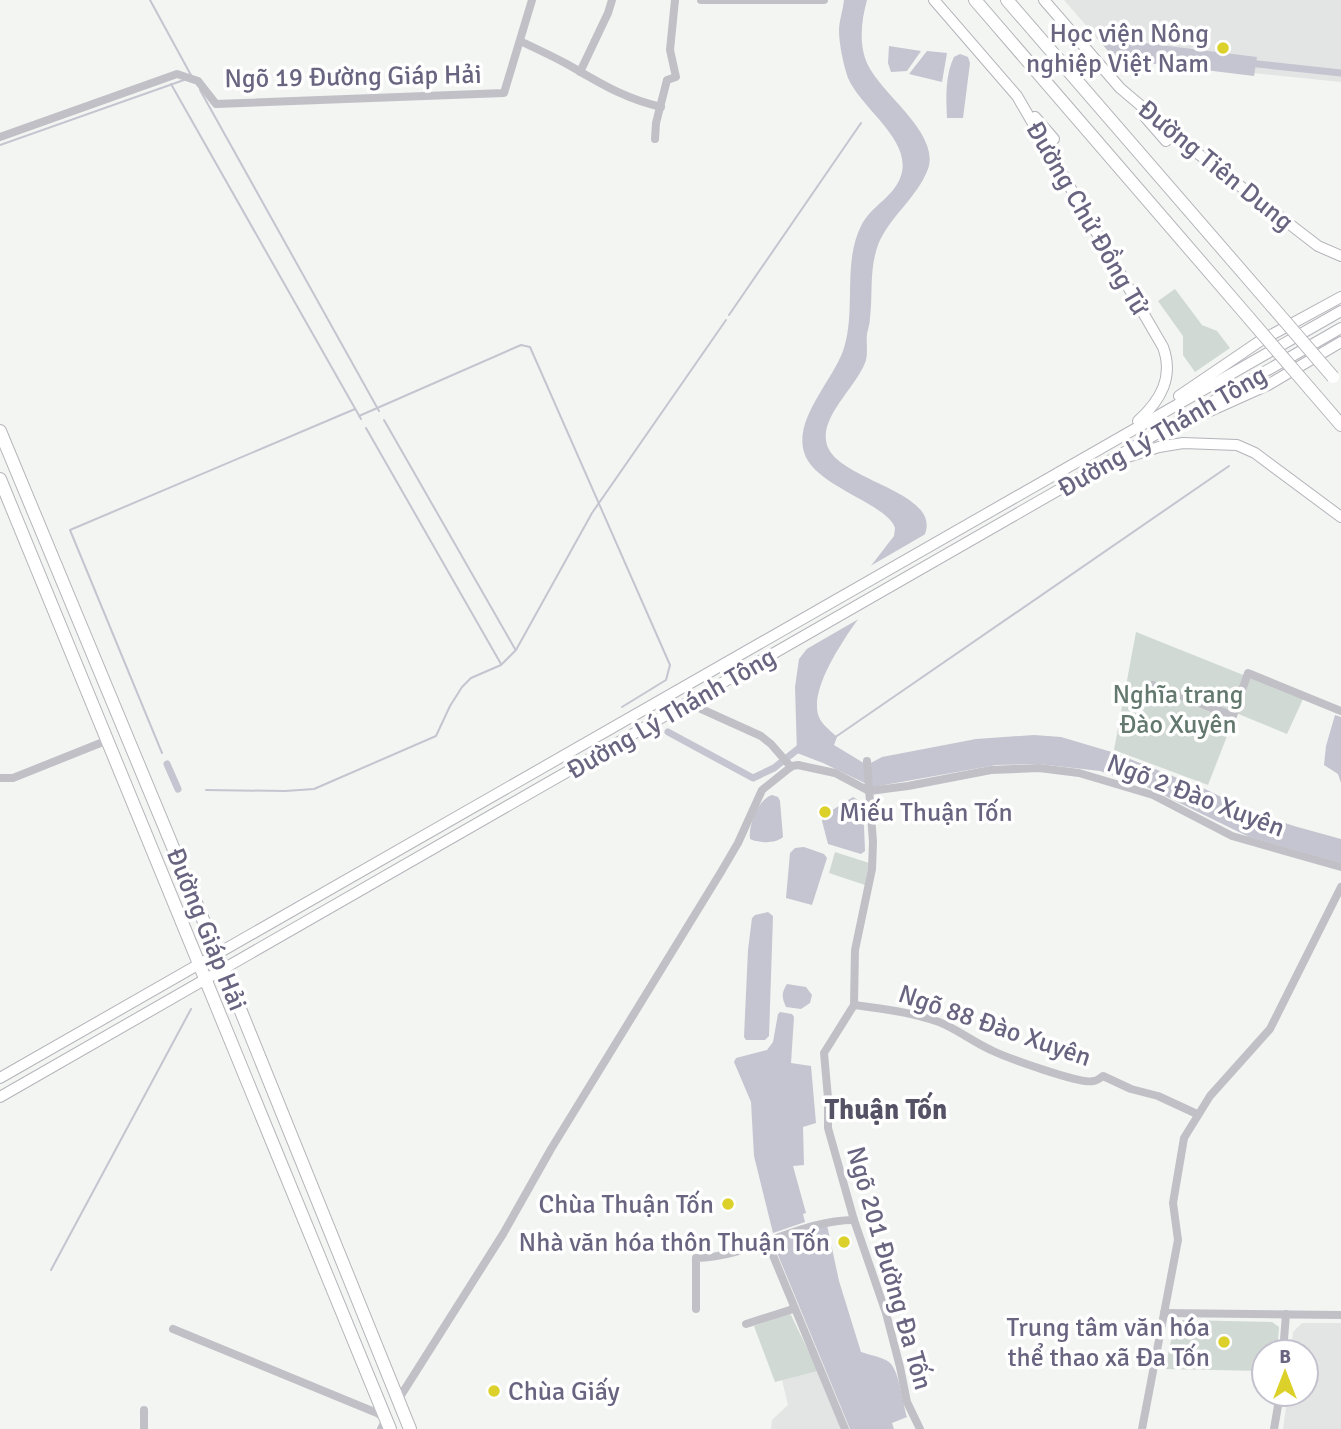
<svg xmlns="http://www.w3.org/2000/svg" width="1341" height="1429" font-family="Signika,sans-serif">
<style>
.built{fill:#e3e5e4}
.green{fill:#d0d9d3}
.water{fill:#c4c5d0}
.pier{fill:#f2f5f1}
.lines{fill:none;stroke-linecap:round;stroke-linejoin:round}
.stream{stroke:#c4c5d0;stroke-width:2}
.canal{stroke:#c4c5d0;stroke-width:7}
.major-casing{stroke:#b4b3bb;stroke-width:12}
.highway-casing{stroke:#b6b5bb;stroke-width:14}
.minor{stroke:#c1c0c7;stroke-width:8}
.major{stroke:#fff;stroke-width:10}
.highway{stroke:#fff;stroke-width:12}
.highway-bridge-casing{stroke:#b6b5bb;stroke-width:14;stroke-linecap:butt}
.highway-bridge{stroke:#fff;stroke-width:12}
.poi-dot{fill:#dbd12a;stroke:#fff;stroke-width:2.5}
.labels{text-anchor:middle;stroke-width:7;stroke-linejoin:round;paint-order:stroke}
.poi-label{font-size:26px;fill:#696581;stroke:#fff;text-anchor:end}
.street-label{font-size:26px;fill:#696581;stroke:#fff}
.park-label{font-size:26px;fill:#63786e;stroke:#fff}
.neighbourhood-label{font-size:28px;font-weight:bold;fill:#555266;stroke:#fff}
</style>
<rect width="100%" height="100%" fill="#f2f5f1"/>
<g class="built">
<path d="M1064,0H1341V82L1115,59Z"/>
<path d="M1302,1323H1341V1429H1283L1288,1394H1306V1352H1291L1293,1332Z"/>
<path d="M818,1371L841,1429H771L772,1420L788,1405L782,1380Z"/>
</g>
<g class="green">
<path d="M1175,289L1202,325L1217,331L1230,348L1195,372L1183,355V336L1158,301Z"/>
<path d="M1136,632L1303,699L1287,734L1236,713L1208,785L1114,750Z"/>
<path d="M835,852L869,863L865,885L829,873Z"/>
<path d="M790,1313L818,1371L775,1382L754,1326Z"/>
<path d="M1182,1320L1272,1322L1279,1327L1277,1352H1264V1371L1165,1369L1174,1326H1182Z"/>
</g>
<g class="water">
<path d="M844,0H867C862,18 859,39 865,58C875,91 941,131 928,169C917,198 889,217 878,245C869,270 873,293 870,318C870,323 868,329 867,334C866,343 868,352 866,360C858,386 818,417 827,445C838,481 941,491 925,534C895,573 816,660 817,707C817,722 828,728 837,737L834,745L867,765L882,757L976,739L1034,735L1061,737L1115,753L1205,789L1252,812L1294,826L1341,839V863L1249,837L1147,787L1100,771L1039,764L996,765L873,787L823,763L797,753L795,687L799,659L887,545L894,536L895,528C887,503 813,486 804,452C794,419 832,381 843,351C857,311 842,264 861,226C871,205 897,196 902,172C909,138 861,108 848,78C844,67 839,44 839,31C839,21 843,10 844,0Z"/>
<path d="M1096,37L1257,57L1254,76L1115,59Z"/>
<path d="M889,46L921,51L907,71L891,72L888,63Z"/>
<path d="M927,51L947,53L942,82L909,74Z"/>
<path d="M960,54L968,57L970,63L963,118H947C946,98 945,75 954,57Z"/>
<path d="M1335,715L1341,717V783L1338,774L1324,765L1326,746Z"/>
<path d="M772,795L778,797L780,801L783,837C775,844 760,843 750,839C748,826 758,799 772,795Z"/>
<path d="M853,797L863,803L865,851L861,854L828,844L822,821L823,816Z"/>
<path d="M804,847L824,854L827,858L812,905L786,898L790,853L795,848Z"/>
<path d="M768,912L773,916L769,1036L765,1040H746L744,1037L748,950L752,918L755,915Z"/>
<path d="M787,984L806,987L812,995L810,1003L801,1009L786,1007C782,998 781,993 787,984Z"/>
<path d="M780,1012L792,1014L794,1017L791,1063L811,1066L816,1123L803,1127L804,1165L793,1166L806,1213L803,1214L805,1222L773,1233L754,1156L751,1102L734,1062L736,1058L767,1050L773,1042L778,1014Z"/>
<path d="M827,1225L839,1281L861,1352C870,1355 882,1357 889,1362C899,1369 903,1405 907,1417L892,1423L894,1429H850L773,1243Z"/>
</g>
<path class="pier" d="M929,532L869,613L798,654L860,572Z"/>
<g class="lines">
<g class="stream">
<path d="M150,0L192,77"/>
<path d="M171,84L361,419"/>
<path d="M200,90L379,411"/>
<path d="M0,145L184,80"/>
<path d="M729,315L861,123"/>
<path d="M359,416L521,345L530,347L670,665L666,680L622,707"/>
<path d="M384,420L515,649"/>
<path d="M366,428L501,664"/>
<path d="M834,738L1229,466"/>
<path d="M162,753L70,530L355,409"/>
<path d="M206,790L285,791L314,789L436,736L450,706L462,687L471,678L501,665L516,650L592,513L726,320"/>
<path d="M51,1270L191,1009"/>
</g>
<g class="canal">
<path d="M1248,63L1341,73"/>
<path d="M668,732L753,778L774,768L803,745"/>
<path d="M167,764L178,789"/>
</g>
<defs>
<g id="major">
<path d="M934,0L1017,96L1163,347C1174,377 1161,400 1138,421"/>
<path d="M1044,0L1120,88L1192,149L1318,246L1341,256"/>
<path d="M1035,117L1054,139"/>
<path d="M1145,117L1166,141"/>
<path d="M1179,396L1260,341L1341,297"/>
<path d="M1190,420L1268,385L1341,342"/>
<path d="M1124,458L1159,447L1183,443L1237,445L1255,453L1341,517"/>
<path d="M0,1078L1341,311"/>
<path d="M0,1097L1341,328"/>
</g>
<g id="highway">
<path d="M975,0L1249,318"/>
<path d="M1007,0L1271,305"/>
<path d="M1310,389L1341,425"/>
<path d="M0,431L236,999L410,1429"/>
<path d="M0,479L390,1429"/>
</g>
</defs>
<use href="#major" class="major-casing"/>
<use href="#highway" class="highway-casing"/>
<g class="minor">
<path d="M701,0H824"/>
<path d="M520,41C535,48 550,55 565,63C599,82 622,98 661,107"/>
<path d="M580,72L608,13L612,0"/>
<path d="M0,137L177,74L198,81L216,104L504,93L532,0"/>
<path d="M655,139L656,123L667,80L676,77L670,50L675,0"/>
<path d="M1153,685L1233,716L1248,673L1341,711"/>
<path d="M688,703L761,736L771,744L791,767"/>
<path d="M867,761L873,842L872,869L855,950L854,1005L824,1053L828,1098V1128L854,1220L886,1313L900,1367L907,1402L920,1429"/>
<path d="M0,778H13L108,740"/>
<path d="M869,791L908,786L991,770L1039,768L1079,773L1153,795L1232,836L1341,867"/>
<path d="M854,1005C884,1009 910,1012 939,1022C957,1029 973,1042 991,1050C1005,1057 1082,1085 1093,1081C1097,1081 1100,1078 1103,1076L1131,1089L1158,1096L1197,1114"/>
<path d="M767,1241L845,1429"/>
<path d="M696,1309V1258C751,1257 799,1220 854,1220"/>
<path d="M1164,1313L1341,1315"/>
<path d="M746,1324L793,1309"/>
<path d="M173,1329L377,1413L386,1419L381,1429"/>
<path d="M1283,1352L1286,1314"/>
<path d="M398,1400L503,1234L551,1149L721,872L738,843L762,790L792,766L798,765L835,773L869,791"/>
<path d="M144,1429V1410"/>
<path d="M1142,1429L1178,1240L1173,1203L1184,1138L1210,1096L1270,1029L1341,887"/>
<path d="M1274,1429L1280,1394"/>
</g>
<use href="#major" class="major"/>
<use href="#highway" class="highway"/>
<defs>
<g id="highway-bridge">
<path d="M1271,305L1333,377"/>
<path d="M1249,318L1310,389"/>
</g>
</defs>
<use href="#highway-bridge" class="highway-bridge-casing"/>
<use href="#highway-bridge" class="highway-bridge"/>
</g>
<g class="poi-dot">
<circle cx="1223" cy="48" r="7"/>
<circle cx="825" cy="812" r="7"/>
<circle cx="728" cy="1204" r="7"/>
<circle cx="844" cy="1242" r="7"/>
<circle cx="1224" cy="1342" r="7"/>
<circle cx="494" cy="1391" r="7"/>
</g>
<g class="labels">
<g class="poi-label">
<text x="1209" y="42">Học viện Nông<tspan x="1209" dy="30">nghiệp Việt Nam</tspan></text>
<text x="839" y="821" text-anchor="start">Miếu Thuận Tốn</text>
<text x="714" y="1213">Chùa Thuận Tốn</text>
<text x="830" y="1251">Nhà văn hóa thôn Thuận Tốn</text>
<text x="1210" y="1336">Trung tâm văn hóa<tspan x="1210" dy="30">thể thao xã Đa Tốn</tspan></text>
<text x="508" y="1400" text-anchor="start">Chùa Giấy</text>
</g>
<g class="street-label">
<text transform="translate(353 76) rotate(-1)" y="9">Ngõ 19 Đường Giáp Hải</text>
<text transform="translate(1216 165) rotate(39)" y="9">Đường Tiên Dung</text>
<text transform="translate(1088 218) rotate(60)" y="9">Đường Chử Đồng Tử</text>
<text transform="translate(1162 431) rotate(-30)" y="9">Đường Lý Thánh Tông</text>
<text transform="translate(671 713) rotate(-30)" y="9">Đường Lý Thánh Tông</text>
<text transform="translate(1196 795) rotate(21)" y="9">Ngõ 2 Đào Xuyên</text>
<text transform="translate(207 929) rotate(68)" y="9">Đường Giáp Hải</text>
<text transform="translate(995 1025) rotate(19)" y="9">Ngõ 88 Đào Xuyên</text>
<text transform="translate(890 1268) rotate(74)" y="9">Ngõ 201 Đường Đa Tốn</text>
</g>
<g class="park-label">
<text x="1178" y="703">Nghĩa trang<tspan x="1178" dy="30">Đào Xuyên</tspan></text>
</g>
<g class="neighbourhood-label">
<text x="886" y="1119">Thuận Tốn</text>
</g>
</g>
<g transform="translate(1285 1373)"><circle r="33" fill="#ffffff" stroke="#c3c1cd" stroke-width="2"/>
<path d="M0-5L12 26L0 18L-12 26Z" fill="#dbd12a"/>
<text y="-10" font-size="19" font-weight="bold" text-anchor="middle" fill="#696581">B</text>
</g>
</svg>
